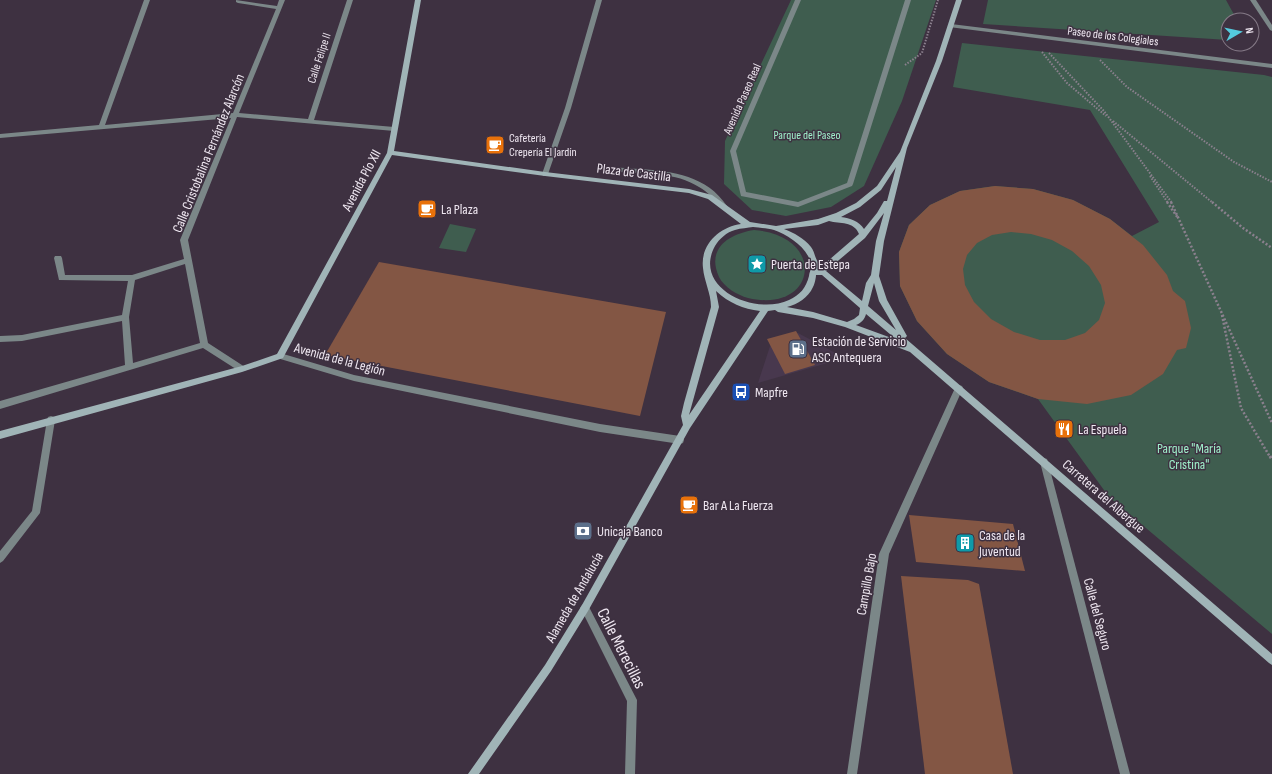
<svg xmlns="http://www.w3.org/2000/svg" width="1272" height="774" font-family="'Sofia Sans Condensed',sans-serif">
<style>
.built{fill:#48384e}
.green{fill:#3f5d4f}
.building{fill:#835644;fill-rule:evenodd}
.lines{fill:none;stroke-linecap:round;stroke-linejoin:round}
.path-far2{stroke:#8b808e;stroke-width:2;stroke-dasharray:1.5 1.5;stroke-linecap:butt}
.path-far1{stroke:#8b808e;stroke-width:2.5;stroke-dasharray:2 2;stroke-linecap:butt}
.path{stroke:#8b808e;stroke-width:3;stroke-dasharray:2.5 2.5;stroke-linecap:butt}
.lane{fill:#7b8788;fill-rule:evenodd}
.street{fill:#7b8788;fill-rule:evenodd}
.secondary{fill:#a0b4b7;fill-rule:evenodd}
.labels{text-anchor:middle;stroke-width:3;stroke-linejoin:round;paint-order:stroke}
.far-street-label{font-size:12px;fill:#efe7f1;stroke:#3e3141}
.far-park-label{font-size:12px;fill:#9ff1cb;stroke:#3e3141}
.far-poi-label{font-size:12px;fill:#efe7f1;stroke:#3e3141;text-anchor:start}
.street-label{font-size:14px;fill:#efe7f1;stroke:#3e3141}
.poi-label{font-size:14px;fill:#efe7f1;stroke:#3e3141;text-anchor:start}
.park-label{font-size:14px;fill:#9ff1cb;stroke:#3e3141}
.near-street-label{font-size:17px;fill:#efe7f1;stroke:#3e3141}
</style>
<rect width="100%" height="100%" fill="#3e3141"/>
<path class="built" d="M798,333L845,358L758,383L772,340Z"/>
<g class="green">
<path d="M791,0H936L902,101L864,186L831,207L786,216L752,210L724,184L725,141Z"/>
<path d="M988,0H1226L1237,20H1228V40L983,24Z"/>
<path d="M962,43L1264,75L1272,77V634L1109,497L1038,399L989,382L947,354L917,321L900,286L899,252L909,225L930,205L960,191L995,186L1033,189L1073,200L1110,219L1132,236L1159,222L1090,110L953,87Z"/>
<path d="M450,224L476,229L466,252L439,248Z"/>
<path d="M754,230C828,236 817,314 748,298C737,295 724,287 719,277C706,248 729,234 754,230Z"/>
</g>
<g class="building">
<path d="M995,186L1033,189L1073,200L1110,219L1143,245L1167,275L1173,291L1185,301L1191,328L1186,348L1177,350L1163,374L1131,395L1087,404L1038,399L989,382L947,354L917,321L900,286L899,252L909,225L930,205L960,191ZM1011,232L1031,234L1052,240L1072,251L1089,266L1101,285L1105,303L1099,320L1085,333L1065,340H1040L1014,332L991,319L974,302L965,285L963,269L967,255L977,243L992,235Z"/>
<path d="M379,262L666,312L640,416L325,355Z"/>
<path d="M796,331L815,365L785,374L767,339Z"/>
<path d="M909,515L1013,524L1025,571L916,562Z"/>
<path d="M901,576L968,580L979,584L1013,774H925Z"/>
</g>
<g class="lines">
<g class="path-far2">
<path d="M1042,52L1067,83L1106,116"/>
<path d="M1049,53L1104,111L1172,203"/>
<path d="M1100,60L1127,87L1234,162L1272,182"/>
<path d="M905,65L922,53L938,0"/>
<path d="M1113,121L1213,203"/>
<path d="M1150,176L1168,203"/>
</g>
<g class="path-far1">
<path d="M1167,202L1178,218"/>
<path d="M1171,202L1272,423"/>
<path d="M1212,202L1243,228L1272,248"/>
<path d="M1222,315L1241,408L1270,457"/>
</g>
<path class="path" d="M1270,456L1272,460"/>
<path class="lane" d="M616,168C623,167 632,169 640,169C673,171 707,176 727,206L724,208H722C715,200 708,192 699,187C676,172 645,174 618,172L615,170Z"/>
<g class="street">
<path d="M144,0H150L105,125L233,113L276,9L238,3L236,2V0L277,6L279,0H285L239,113L308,119L347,0H353L314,120L394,127L397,129L394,131L237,117L188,240L208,343L245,367L246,369L245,371H239L203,348L0,409V401L125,365L122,321L22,341L0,342V336L22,335L122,315L128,281L59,280L54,258L55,256H61L62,258L65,275H132L184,259L180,240L231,118L0,138V134L99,125ZM185,264L200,343L133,363L129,317L135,280Z"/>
<path d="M596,0H602L571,108L548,174L545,176H543L542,174L565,108Z"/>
<path d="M795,0H801L736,151L746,192L798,202L847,183L905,0H911L853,184L852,186L798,207L741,196L730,151Z"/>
<path d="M1250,0H1256L1272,25V31L1270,30Z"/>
<path d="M951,24L1272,64V68L949,27L948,26Z"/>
<path d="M280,353L354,375L600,424L680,436L683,437L684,440L683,443L680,444L600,432L354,381L277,358L276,356L277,354Z"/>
<path d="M959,385L962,386L963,388L889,554L857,774H847L879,554L955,388L956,386Z"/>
<path d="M51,416L54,417L55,420L40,513L3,561L0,563V551L32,511L47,420L48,417Z"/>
<path d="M1044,458L1047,459L1048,462L1130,774H1120L1040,462L1041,459Z"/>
<path d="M585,603L588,605L637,700L635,774H625L627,701L582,611L580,608L582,605Z"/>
</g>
<path class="secondary" d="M415,0H421L394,151L545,172L689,189L712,195L750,222L776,226L818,219L836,213L856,203L877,186L900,152L936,61L956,0H962L942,61L907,148L884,241L879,276L887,300L907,336L905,338L1272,654V665L1269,663L910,352L845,327L813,318L778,312L775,310L768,311L690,428L588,611L551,671L479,774H468L545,665L582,605L683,425L681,416L684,403L711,307C711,293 704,281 703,268C700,244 720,227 741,224L708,199L689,193L545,176L392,155L283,358L242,372L0,439V431L242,366L277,354L387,153ZM896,167L887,201H884L877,213L864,229C859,221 850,218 841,217L860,207L881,190ZM884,213L876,241L871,275L866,283L862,301L826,271L865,238ZM829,221C840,224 854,221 859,234L822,266C814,260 816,254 811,247C804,238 794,233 784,229L818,225ZM753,227C760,228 768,228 774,230C789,235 811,250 811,267C811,270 809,273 809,276C806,288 800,295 789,300C755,316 692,288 715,246C719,239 727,232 735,230C741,228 748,228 753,227ZM816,275H822L860,308L859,315L854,319L847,322L813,312L787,307C798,304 808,298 813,287C815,283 816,277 816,275ZM874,283L879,301L896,330L868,306ZM716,291C729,303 743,309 760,311L689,415L719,307ZM866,314L897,340L856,325C861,323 865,319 866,314Z"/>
</g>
<defs>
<symbol id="cafe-square" viewBox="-11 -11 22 22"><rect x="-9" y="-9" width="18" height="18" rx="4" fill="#e8710a" stroke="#3e3141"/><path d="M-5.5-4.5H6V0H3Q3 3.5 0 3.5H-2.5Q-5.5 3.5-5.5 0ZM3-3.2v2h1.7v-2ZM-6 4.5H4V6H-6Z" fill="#fff"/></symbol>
<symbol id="sight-square" viewBox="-11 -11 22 22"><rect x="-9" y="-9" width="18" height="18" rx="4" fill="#0f9aa8" stroke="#3e3141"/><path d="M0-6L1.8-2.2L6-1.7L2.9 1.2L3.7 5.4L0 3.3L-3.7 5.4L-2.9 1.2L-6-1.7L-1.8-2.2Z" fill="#fff"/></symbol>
<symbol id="fuel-square" viewBox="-11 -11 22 22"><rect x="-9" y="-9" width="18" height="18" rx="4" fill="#5c6f8a" stroke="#3e3141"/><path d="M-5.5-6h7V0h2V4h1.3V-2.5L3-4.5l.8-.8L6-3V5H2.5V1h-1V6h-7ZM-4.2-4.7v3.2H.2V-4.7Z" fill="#fff"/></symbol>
<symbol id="bus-square" viewBox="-11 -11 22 22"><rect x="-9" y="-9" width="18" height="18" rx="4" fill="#1a4fb4" stroke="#3e3141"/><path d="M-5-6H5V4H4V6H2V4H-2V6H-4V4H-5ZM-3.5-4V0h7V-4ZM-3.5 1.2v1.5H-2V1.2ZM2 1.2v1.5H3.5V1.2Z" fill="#fff"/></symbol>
<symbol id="restaurant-square" viewBox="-11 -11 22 22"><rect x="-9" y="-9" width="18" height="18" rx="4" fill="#e8710a" stroke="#3e3141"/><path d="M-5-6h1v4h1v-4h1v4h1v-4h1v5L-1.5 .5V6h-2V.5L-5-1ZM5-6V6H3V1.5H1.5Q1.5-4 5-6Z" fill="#fff"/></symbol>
<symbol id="bank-square" viewBox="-11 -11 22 22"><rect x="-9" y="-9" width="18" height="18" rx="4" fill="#5c6f8a" stroke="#3e3141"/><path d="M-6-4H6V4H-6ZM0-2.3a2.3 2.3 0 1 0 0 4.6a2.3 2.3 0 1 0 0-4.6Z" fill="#fff"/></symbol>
<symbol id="building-square" viewBox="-11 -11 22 22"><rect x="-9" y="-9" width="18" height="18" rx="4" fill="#0f9aa8" stroke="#3e3141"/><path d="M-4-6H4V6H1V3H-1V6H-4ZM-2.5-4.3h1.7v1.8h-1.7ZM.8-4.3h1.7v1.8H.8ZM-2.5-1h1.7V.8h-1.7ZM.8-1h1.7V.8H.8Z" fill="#fff"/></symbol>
</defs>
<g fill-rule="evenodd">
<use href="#cafe-square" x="484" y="134" width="22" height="22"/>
<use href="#cafe-square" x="416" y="198" width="22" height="22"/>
<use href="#sight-square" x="746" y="253" width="22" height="22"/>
<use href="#fuel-square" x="787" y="338" width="22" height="22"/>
<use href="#bus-square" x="730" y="381" width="22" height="22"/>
<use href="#restaurant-square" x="1053" y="418" width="22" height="22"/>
<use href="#cafe-square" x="678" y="494" width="22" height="22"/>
<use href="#bank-square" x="572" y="520" width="22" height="22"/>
<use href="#building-square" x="954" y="532" width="22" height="22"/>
</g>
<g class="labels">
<g class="far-street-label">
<text transform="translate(1113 36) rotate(7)" y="4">Paseo de los Colegiales</text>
<text transform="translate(319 58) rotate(-72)" y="4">Calle Felipe II</text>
<text transform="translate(742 99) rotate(-66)" y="4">Avenida Paseo Real</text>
</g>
<g class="far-park-label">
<text x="807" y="139">Parque del Paseo</text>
</g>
<g class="far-poi-label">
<text x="509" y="142">Cafetería<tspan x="509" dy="14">Crepería El Jardín</tspan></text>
</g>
<g class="street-label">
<text transform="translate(208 153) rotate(-68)" y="5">Calle Cristobalina Fernández Alarcón</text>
<text transform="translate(634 172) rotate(7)" y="5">Plaza de Castilla</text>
<text transform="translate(361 180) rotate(-62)" y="5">Avenida Pío XII</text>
<text transform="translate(340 359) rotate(15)" y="5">Avenida de la Legión</text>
<text transform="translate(1104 496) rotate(41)" y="5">Carretera del Albergue</text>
<text transform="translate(866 584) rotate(-80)" y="5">Campillo Bajo</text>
<text transform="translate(574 597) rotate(-60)" y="5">Alameda de Andalucía</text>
<text transform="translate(1098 614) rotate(75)" y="5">Calle del Seguro</text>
</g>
<g class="poi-label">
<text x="441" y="214">La Plaza</text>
<text x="771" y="269">Puerta de Estepa</text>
<text x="812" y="346">Estación de Servicio<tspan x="812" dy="16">ASC Antequera</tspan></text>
<text x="755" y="397">Mapfre</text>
<text x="1078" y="434">La Espuela</text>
<text x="703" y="510">Bar A La Fuerza</text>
<text x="597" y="536">Unicaja Banco</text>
<text x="979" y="540">Casa de la<tspan x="979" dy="16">Juventud</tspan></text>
</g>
<g class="park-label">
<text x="1189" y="453">Parque "María<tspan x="1189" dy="16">Cristina"</tspan></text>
</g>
<g class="near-street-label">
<text transform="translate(622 648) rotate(63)" y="6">Calle Merecillas</text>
</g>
</g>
<g transform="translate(1240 32) rotate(81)"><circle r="19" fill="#3e3141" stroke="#857a87"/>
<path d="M0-3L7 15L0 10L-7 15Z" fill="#54cadd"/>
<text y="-6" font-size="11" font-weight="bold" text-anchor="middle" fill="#efe7f1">N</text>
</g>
</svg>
